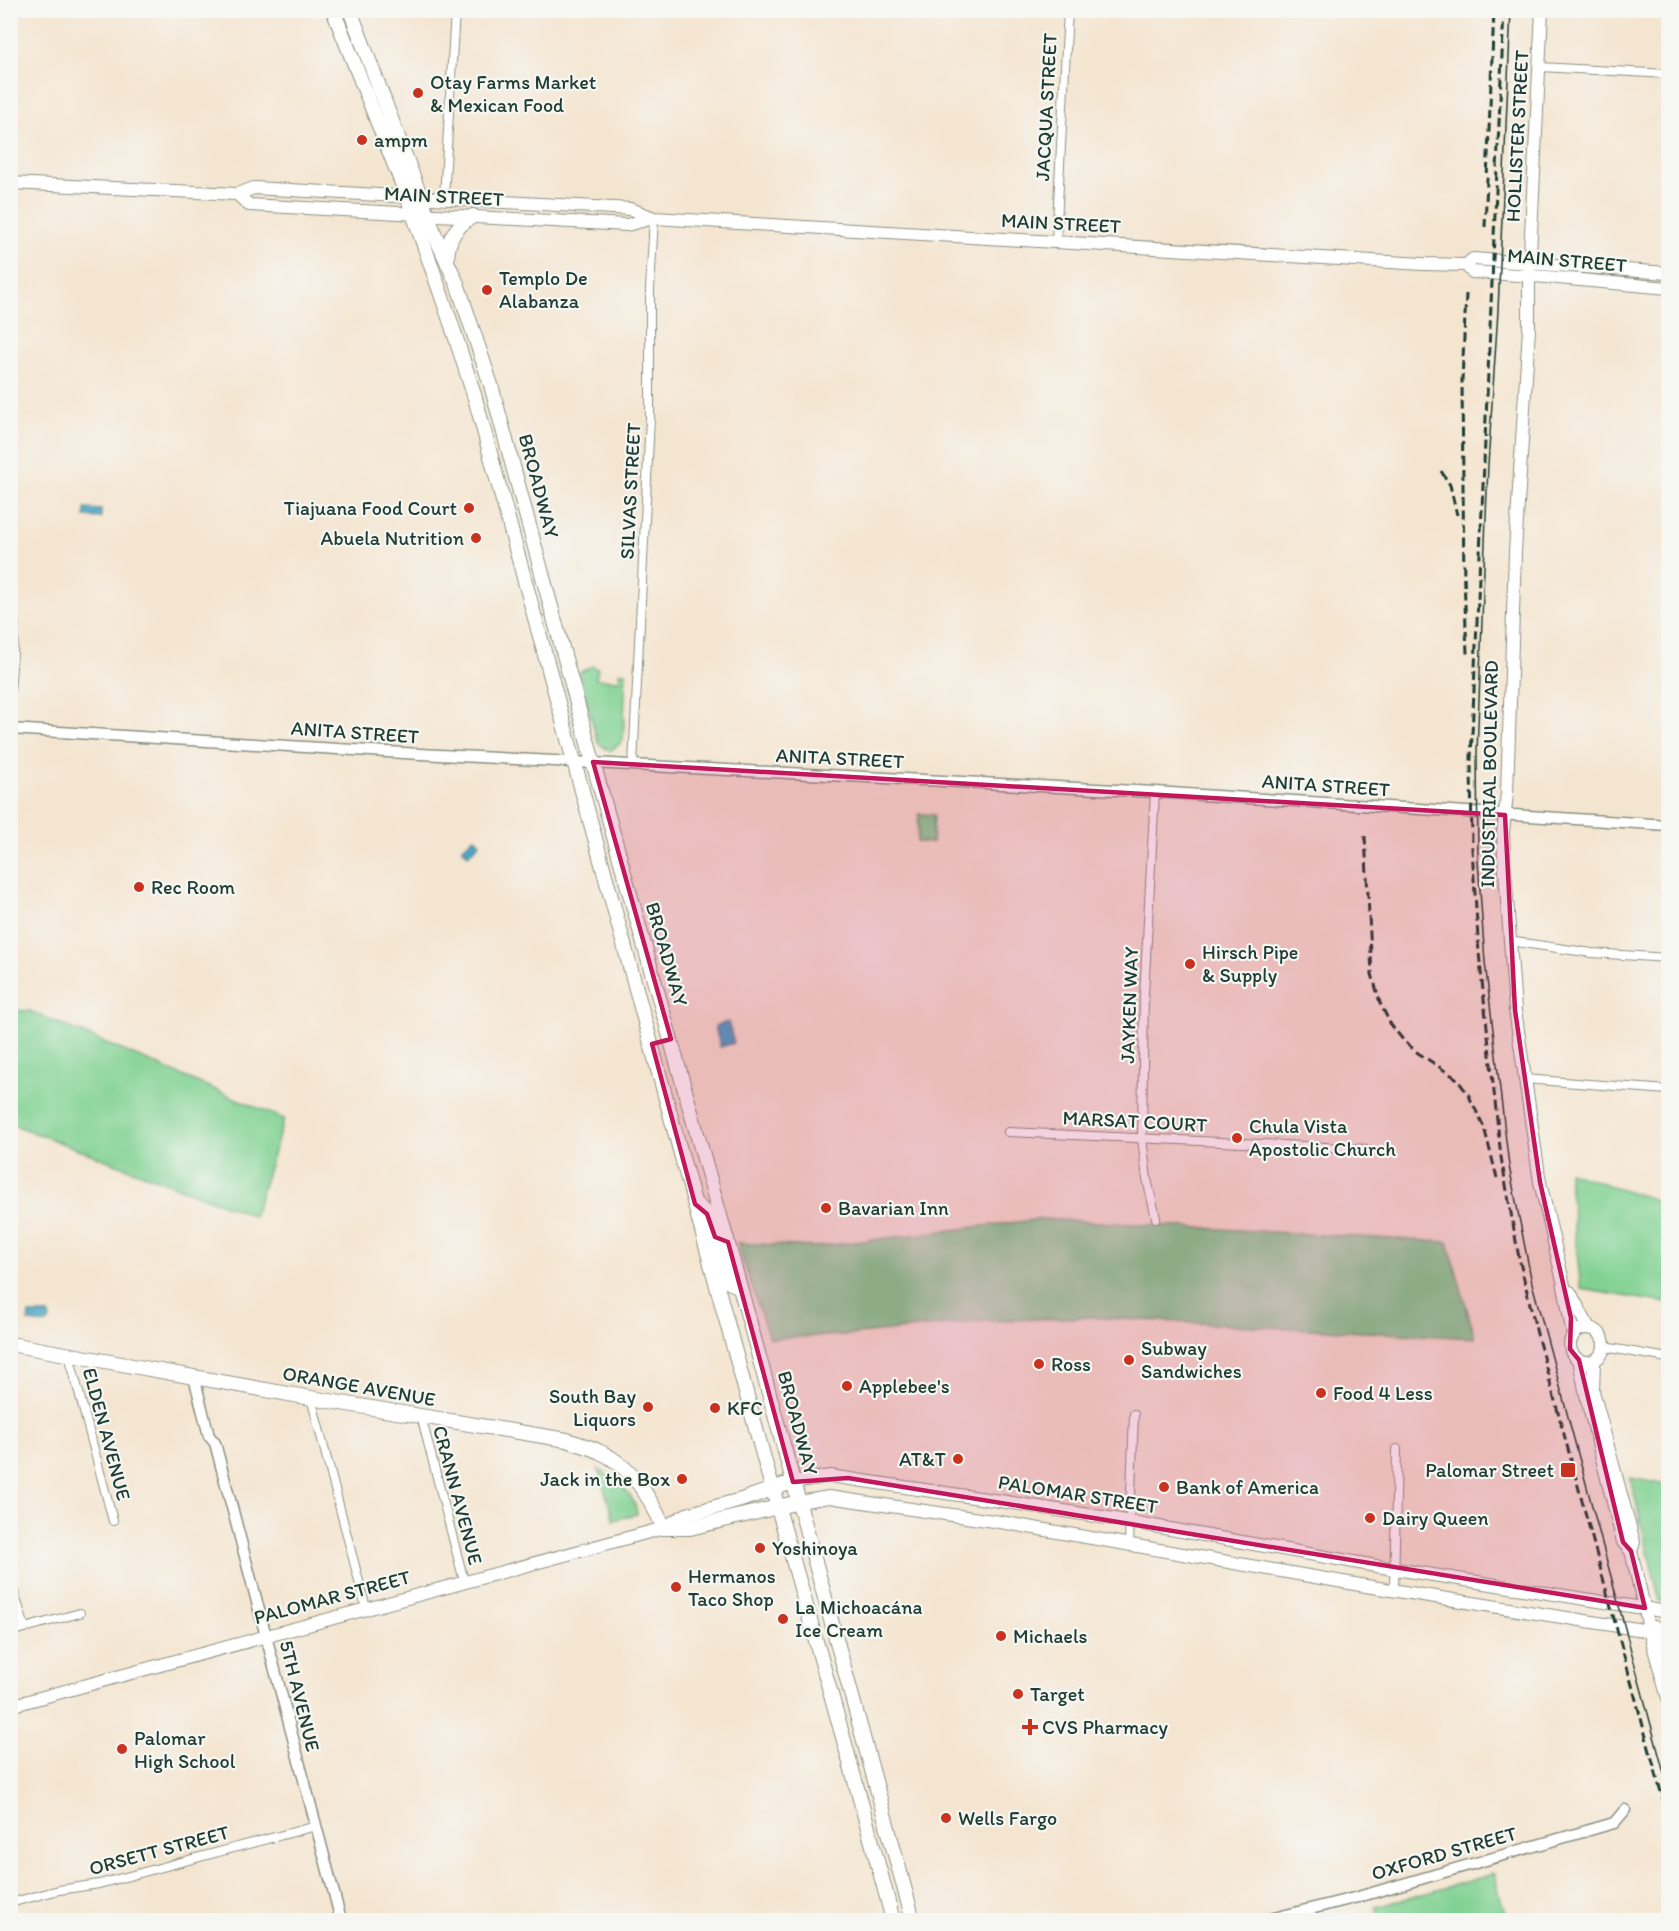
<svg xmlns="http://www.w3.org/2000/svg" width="1679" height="1931" font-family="Itim,sans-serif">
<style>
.green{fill:#80d192;stroke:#508763;stroke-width:1.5}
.water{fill:#49a6c8;stroke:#34727e;stroke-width:1.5}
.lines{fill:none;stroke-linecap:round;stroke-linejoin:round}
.minor-casing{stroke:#8a9182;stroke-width:10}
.tertiary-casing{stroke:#8a9182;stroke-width:13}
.secondary-casing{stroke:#8a9182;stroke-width:14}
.primary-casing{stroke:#8a9182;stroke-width:16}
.minor{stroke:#fff;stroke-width:8}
.tertiary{stroke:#fff;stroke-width:10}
.secondary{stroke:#fff;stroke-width:12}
.primary{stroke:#fff;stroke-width:14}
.tram{stroke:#1f3d34;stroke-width:1.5}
.rail{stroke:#1f3d34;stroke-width:3;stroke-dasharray:9 4.5;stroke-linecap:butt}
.marked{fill:#c2185b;fill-opacity:0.2;stroke:#c2185b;stroke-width:4.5;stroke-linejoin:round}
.poi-dot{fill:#c8321e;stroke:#f6f6f2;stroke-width:2}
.labels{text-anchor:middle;stroke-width:4.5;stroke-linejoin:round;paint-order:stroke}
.poi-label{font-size:20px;fill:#1f3d34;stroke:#f6f6f2;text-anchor:start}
.street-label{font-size:20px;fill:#1f3d34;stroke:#f6f6f2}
</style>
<rect width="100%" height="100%" fill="#f6f6f2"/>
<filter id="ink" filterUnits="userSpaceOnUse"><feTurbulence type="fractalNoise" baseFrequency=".0167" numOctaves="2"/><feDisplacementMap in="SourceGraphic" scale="12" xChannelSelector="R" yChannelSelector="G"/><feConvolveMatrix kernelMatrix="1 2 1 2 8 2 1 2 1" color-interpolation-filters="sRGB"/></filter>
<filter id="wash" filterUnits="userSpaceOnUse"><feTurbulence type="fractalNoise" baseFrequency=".008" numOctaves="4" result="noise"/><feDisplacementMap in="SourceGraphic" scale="24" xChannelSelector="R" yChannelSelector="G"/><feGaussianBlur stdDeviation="1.35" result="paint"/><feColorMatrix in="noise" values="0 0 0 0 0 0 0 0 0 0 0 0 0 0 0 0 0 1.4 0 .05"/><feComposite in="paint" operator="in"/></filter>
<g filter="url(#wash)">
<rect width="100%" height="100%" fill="#f4e5d0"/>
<g class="green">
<path d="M592,666L598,669L596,679L620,680L619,673L626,672L623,741L610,751L598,743L579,673Z"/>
<path d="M919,814L934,815L932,843L917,842Z"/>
<path d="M10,1010L30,1011L284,1119L254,1216L11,1124Z"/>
<path d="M1568,1172L1668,1204V1303L1581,1289Z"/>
<path d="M1042,1219L1448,1242L1475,1338L1088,1317L986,1321L847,1335L769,1338L737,1243L815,1247Z"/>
<path d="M598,1469C613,1479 636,1494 637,1514L614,1520Z"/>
<path d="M1630,1478L1668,1485V1602L1660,1601Z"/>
<path d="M1494,1874L1507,1920H1380L1376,1907Z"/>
</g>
<g class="water">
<path d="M85,509L101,510V518L85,517Z"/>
<path d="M474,837L480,843L468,855L462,848Z"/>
<path d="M728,1022L734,1043L720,1047L715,1026Z"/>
<path d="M29,1314H48L50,1319L49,1322L47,1324L28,1322Z"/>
</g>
</g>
<g filter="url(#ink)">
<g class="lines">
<defs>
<g id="minor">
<path d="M1540,67L1668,74"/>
<path d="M444,198L455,10"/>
<path d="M1056,242L1068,10"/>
<path d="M10,623L15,624L10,693"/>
<path d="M633,765L650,418V289L654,218"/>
<path d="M1155,792L1144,995L1142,1138L1147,1179L1156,1218"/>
<path d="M1509,941L1592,953L1668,958"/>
<path d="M1524,1079L1668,1090"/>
<path d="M1008,1132L1367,1149"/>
<path d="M1604,1347L1668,1358"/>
<path d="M69,1355L113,1521"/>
<path d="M311,1398L366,1608"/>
<path d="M421,1416L464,1581"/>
<path d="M1129,1544L1134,1414"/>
<path d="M10,1579L25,1628"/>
<path d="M1394,1590L1397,1449"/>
<path d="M10,1632L80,1613"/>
<path d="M10,1903L59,1890L99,1884L316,1826"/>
</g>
<g id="tertiary">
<path d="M10,729L420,754L1155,792L1668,825"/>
<path d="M194,1377L209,1436L215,1443L341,1920"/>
<path d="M1266,1920L1358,1897L1614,1823L1625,1810"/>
</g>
<g id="secondary">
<path d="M1542,10L1529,275V329L1515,552L1507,793L1503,832L1504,858L1515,1010L1540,1182L1563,1281L1573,1335"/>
<path d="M10,183L237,194L254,188L631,209L654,218L1423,264L1466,265L1473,259L1668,273"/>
<path d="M237,194L249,205L627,225L653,218"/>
<path d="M1466,265L1472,272L1547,277L1668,288"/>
<path d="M1570,1292L1589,1328"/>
<circle cx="1587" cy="1345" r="17"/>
<path d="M1579,1360L1586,1395L1623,1542L1631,1551L1653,1645L1668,1698"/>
<path d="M1594,1361L1593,1391L1634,1542L1631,1551"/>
<path d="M793,1482L830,1476L1000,1501L1115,1519L1376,1566L1668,1612"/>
<path d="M799,1502L829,1497L1000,1522L1366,1586L1668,1634"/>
<path d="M1656,1627L1668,1664"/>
<path d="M10,1706L664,1528"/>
</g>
<g id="primary">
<path d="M333,10L407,196L452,326L475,398L768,1473C811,1622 853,1771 893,1920"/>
<path d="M350,10L435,235L458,286L491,385L593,762L740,1287L913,1920"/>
<path d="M447,259C448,238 455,227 473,216"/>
<path d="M697,1205L707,1214L715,1237L721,1240L727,1239"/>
<path d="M708,1252L717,1251L729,1282L738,1286"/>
<path d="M10,1344L311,1398L567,1440C577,1444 588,1446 598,1451C631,1465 650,1497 664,1528"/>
<path d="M666,1527L687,1515L741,1500L793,1482"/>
<path d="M664,1528H690L799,1502"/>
</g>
</defs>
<use href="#minor" class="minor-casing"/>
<use href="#tertiary" class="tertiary-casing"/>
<use href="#secondary" class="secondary-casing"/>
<use href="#primary" class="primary-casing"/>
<use href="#minor" class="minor"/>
<use href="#tertiary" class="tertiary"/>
<use href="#secondary" class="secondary"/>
<use href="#primary" class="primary"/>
<path class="tram" d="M1511,10L1498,311L1488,465L1477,752L1478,861L1485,962L1509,1166L1532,1283L1668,1788"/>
<g class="rail">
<path d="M1504,10L1471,758L1472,849L1479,953L1501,1157L1519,1258L1539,1342L1668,1818"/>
<path d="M1485,227L1494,10"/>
<path d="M1441,471L1450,485L1457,515"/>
<path d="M1464,577L1467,654"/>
<path d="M1464,586L1462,381L1466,294"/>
<path d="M1365,836L1372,974L1380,1003L1391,1025L1404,1041L1418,1053L1456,1078L1468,1094L1484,1127L1497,1178"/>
</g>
</g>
</g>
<path class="marked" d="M593,762L1505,815L1515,1010L1540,1182L1571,1318L1570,1349L1579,1360L1623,1542L1631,1551L1645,1608L848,1478L793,1482L728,1242L715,1237L707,1214L695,1204L652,1044L671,1039Z"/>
<g class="poi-dot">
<circle cx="418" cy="93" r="6"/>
<circle cx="362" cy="140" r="6"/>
<circle cx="487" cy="290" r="6"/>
<circle cx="469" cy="508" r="6"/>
<circle cx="476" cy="538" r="6"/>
<circle cx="139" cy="887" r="6"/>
<circle cx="1190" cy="964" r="6"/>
<circle cx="1237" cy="1138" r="6"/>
<circle cx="826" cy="1208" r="6"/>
<circle cx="1129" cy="1360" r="6"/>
<circle cx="1039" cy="1364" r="6"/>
<circle cx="847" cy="1386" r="6"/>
<circle cx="1321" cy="1393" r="6"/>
<circle cx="648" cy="1407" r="6"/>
<circle cx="715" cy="1408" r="6"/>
<circle cx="958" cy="1459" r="6"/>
<rect x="1560" y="1462" width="16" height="16" rx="3"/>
<circle cx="682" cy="1479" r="6"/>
<circle cx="1164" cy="1487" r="6"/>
<circle cx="1370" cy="1518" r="6"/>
<circle cx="760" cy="1548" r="6"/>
<circle cx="676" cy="1587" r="6"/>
<circle cx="783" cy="1619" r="6"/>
<circle cx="1001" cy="1636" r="6"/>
<circle cx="1018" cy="1694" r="6"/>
<path d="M1027 1718h6v6h6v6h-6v6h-6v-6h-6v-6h6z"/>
<circle cx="122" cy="1749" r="6"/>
<circle cx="946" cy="1818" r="6"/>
</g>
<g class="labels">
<g class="poi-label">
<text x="430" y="89">Otay Farms Market<tspan x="430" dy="23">&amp; Mexican Food</tspan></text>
<text x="374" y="147">ampm</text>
<text x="499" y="285">Templo De<tspan x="499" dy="23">Alabanza</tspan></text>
<text x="457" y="515" text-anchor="end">Tiajuana Food Court</text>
<text x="464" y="545" text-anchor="end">Abuela Nutrition</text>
<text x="151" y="894">Rec Room</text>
<text x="1202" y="959">Hirsch Pipe<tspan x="1202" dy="23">&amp; Supply</tspan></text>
<text x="1249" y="1133">Chula Vista<tspan x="1249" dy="23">Apostolic Church</tspan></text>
<text x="838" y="1215">Bavarian Inn</text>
<text x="1141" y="1355">Subway<tspan x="1141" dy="23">Sandwiches</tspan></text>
<text x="1051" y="1371">Ross</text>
<text x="859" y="1393">Applebee's</text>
<text x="1333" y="1400">Food 4 Less</text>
<text x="636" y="1403" text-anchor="end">South Bay<tspan x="636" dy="23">Liquors</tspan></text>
<text x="727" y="1415">KFC</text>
<text x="946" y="1466" text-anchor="end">AT&amp;T</text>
<text x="1554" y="1477" text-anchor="end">Palomar Street</text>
<text x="670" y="1486" text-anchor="end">Jack in the Box</text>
<text x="1176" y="1494">Bank of America</text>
<text x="1382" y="1525">Dairy Queen</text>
<text x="772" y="1555">Yoshinoya</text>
<text x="688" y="1583">Hermanos<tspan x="688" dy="23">Taco Shop</tspan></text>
<text x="795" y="1614">La Michoacána<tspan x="795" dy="23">Ice Cream</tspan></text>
<text x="1013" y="1643">Michaels</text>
<text x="1030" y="1701">Target</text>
<text x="1042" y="1734">CVS Pharmacy</text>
<text x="134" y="1745">Palomar<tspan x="134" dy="23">High School</tspan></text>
<text x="958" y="1825">Wells Fargo</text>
</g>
<g class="street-label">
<text transform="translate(1046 107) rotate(-87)" y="7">JACQUA STREET</text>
<text transform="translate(1517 136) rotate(-87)" y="7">HOLLISTER STREET</text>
<text transform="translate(444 196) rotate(3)" y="7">MAIN STREET</text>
<text transform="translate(1061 223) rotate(3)" y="7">MAIN STREET</text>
<text transform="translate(1567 260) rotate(5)" y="7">MAIN STREET</text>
<text transform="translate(539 486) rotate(75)" y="7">BROADWAY</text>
<text transform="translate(630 491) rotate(-87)" y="7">SILVAS STREET</text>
<text transform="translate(355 732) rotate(4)" y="7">ANITA STREET</text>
<text transform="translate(840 758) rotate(3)" y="7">ANITA STREET</text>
<text transform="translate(1489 774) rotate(-89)" y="7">INDUSTRIAL BOULEVARD</text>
<text transform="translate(1326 785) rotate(4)" y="7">ANITA STREET</text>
<text transform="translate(667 954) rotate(74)" y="7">BROADWAY</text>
<text transform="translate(1129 1005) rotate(-88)" y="7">JAYKEN WAY</text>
<text transform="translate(1135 1121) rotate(3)" y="7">MARSAT COURT</text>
<text transform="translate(359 1386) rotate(10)" y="7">ORANGE AVENUE</text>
<text transform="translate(798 1423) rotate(75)" y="7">BROADWAY</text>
<text transform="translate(107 1434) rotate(75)" y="7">ELDEN AVENUE</text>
<text transform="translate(1078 1494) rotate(9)" y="7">PALOMAR STREET</text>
<text transform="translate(458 1495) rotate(75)" y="7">CRANN AVENUE</text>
<text transform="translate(332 1597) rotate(-15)" y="7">PALOMAR STREET</text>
<text transform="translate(300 1696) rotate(76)" y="7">5TH AVENUE</text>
<text transform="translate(159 1850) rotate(-15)" y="7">ORSETT STREET</text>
<text transform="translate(1444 1853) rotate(-16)" y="7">OXFORD STREET</text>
</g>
</g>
<rect width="1679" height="1931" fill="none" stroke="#f6f6f2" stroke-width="36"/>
</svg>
